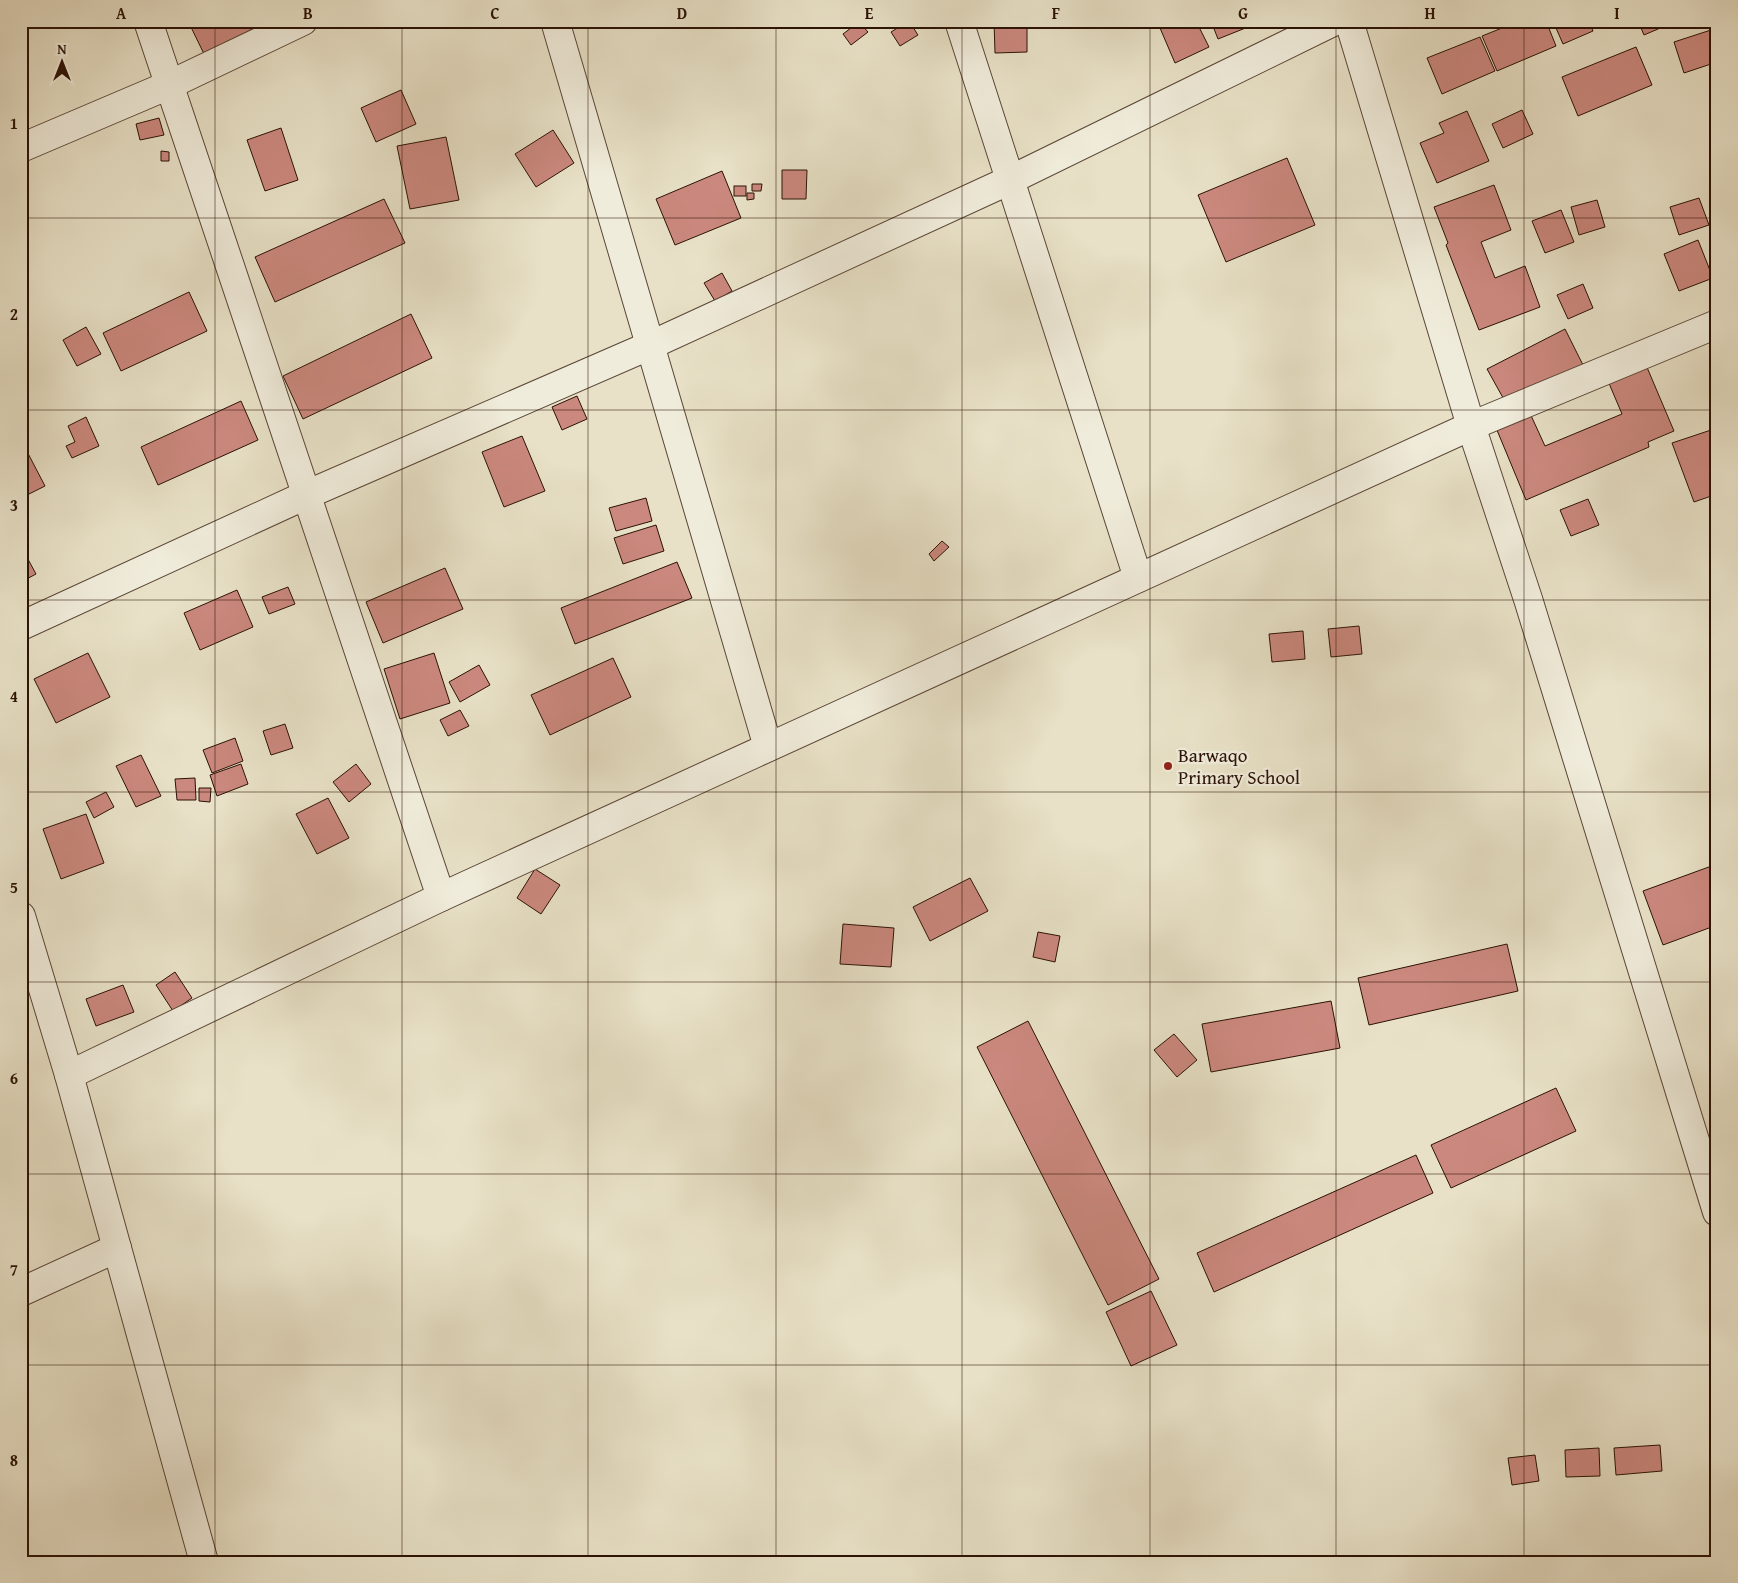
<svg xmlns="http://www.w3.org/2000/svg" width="1738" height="1583" font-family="'Gentium Book Plus',serif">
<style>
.building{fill:#cb887e;stroke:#2b1205}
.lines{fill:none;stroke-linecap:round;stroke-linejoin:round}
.street-casing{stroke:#5a4636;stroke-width:30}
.street{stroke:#f0ecdb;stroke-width:28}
.grid{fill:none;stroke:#2b1205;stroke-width:1;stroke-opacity:0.55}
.poi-dot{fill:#8f2418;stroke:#f0ecdb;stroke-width:2}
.labels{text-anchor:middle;stroke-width:4.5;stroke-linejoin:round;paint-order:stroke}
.poi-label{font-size:19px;fill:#2b1205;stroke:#f0ecdb;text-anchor:start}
.neatline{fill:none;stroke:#2b1205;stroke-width:2}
.grid-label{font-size:16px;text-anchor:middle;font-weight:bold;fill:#2b1205}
</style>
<rect width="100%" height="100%" fill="#e8e1c7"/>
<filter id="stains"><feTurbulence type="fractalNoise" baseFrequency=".004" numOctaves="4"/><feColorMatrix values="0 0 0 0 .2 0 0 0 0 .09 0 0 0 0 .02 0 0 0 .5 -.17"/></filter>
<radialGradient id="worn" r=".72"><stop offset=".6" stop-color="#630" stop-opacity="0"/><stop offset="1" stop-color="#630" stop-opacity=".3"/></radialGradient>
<g class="building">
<path d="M188,21H247L253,34L205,56Z"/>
<path d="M909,21L918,35L900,46L891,32Z"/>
<path d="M994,21H1034L1027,22V52L995,53Z"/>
<path d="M1157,21H1196L1209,47L1175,63Z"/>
<path d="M1211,21H1246L1248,27L1218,39Z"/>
<path d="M1511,21H1546L1556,46L1497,71L1482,36L1512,24Z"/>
<path d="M1553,21H1589L1593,31L1563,44Z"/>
<path d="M1638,21H1663L1665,26L1644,35Z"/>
<path d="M859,22L868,32L851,45L843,34Z"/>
<path d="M1714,29L1717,39V62L1684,73L1674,42Z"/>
<path d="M21,33H28V50L21,51Z"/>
<path d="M1480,37L1495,71L1442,94L1427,58Z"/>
<path d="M1636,47L1652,85L1578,116L1562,77Z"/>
<path d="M401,90L416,124L376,142L361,108Z"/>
<path d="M1522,110L1533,134L1503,148L1492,124Z"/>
<path d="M1467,111L1489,161L1437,183L1420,143L1444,133L1439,123Z"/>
<path d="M159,118L164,135L140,140L136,124Z"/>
<path d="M281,128L298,180L265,191L247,140Z"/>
<path d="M553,130L574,163L536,187L515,154Z"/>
<path d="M446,137L459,200L410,209L397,146Z"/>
<path d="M161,151L169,152V161H161Z"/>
<path d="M1287,158L1315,225L1226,262L1198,195Z"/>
<path d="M782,170H807L806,199H782Z"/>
<path d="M722,171L741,218L675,245L656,199Z"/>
<path d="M752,184H762L761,191H752Z"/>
<path d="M1494,185L1511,230L1481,242L1495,278L1525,266L1540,307L1479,330L1446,245L1448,243L1434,207Z"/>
<rect x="734" y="186" width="12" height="10"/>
<path d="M747,193H754V199L747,200Z"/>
<path d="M1699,198L1709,225L1679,235L1670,207Z"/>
<path d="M384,199L405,243L275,302L255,257Z"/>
<path d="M1597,200L1605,227L1579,235L1571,207Z"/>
<path d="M1561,210L1574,242L1545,253L1532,221Z"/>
<path d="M1698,240L1713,278L1679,291L1664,254Z"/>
<path d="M722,273L732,291L715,301L704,283Z"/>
<path d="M1583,284L1593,308L1568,319L1557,295Z"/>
<path d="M189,292L207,331L121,371L103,333Z"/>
<path d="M411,314L432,358L303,419L283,376Z"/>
<path d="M86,327L101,354L77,366L63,340Z"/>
<path d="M1565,329L1583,365L1507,405L1487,369Z"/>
<path d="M1646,365L1674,431L1648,442L1649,447L1526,500L1494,423L1528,409L1545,446L1622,414L1608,381Z"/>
<path d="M577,396L587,419L562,430L552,407Z"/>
<path d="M241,401L258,440L158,485L141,447Z"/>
<path d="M86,417L99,446L72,458L66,446L75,442L68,426Z"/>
<path d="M1717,428V494L1694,502L1672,443Z"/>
<path d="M522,436L545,491L504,507L482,452Z"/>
<path d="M21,440L45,486L21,498Z"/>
<path d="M646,498L652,521L616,531L609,508Z"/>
<path d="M1588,499L1599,525L1571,536L1560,510Z"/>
<path d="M656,525L664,551L623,564L614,538Z"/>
<path d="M942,541L949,547L934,561L929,554Z"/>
<path d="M23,550L36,574L21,582V551Z"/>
<path d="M677,562L692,598L575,644L561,608Z"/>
<path d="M445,568L463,609L383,643L366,602Z"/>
<path d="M288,587L295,604L269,614L262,597Z"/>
<path d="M237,590L253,627L200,650L184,613Z"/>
<path d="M1359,626L1362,654L1331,657L1328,629Z"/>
<path d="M1303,631L1305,659L1272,662L1269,634Z"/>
<path d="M88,653L110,697L56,723L34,679Z"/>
<path d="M434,653L450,703L400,719L384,669Z"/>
<path d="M613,658L631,697L550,735L531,695Z"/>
<path d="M479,665L490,685L460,702L449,682Z"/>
<path d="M460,710L469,726L448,736L440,720Z"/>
<path d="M285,724L293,748L271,755L263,731Z"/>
<path d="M235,738L243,761L212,773L203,750Z"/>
<path d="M141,755L161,796L136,807L116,766Z"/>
<path d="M241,764L248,784L217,796L210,775Z"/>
<path d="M356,764L371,784L349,802L333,782Z"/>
<path d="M195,778L196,800H177L175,779Z"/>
<path d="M199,788H211L210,802L199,801Z"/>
<path d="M106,792L114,807L94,818L86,802Z"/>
<path d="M328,798L349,838L317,854L296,814Z"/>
<path d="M86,814L104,863L61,879L43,829Z"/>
<path d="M1717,864V925L1663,945L1643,891Z"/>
<path d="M535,869L560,885L541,914L517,898Z"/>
<path d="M970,878L988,911L930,941L913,907Z"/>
<path d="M843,924L894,928L891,967L840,964Z"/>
<path d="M1038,932L1060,936L1055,962L1033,957Z"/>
<path d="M1507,944L1518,991L1369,1025L1358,978Z"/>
<path d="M175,972L192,998L173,1011L156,985Z"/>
<path d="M123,985L134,1012L96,1026L86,999Z"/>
<path d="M1331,1001L1340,1048L1211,1072L1202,1024Z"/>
<path d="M1028,1021L1159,1279L1108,1305L977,1047Z"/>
<path d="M1174,1034L1197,1060L1177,1077L1154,1050Z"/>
<path d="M1556,1088L1576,1131L1451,1188L1431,1145Z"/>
<path d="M1416,1155L1433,1193L1214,1292L1197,1253Z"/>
<path d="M1151,1291L1177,1345L1131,1366L1106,1312Z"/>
<path d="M1660,1445L1662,1471L1616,1475L1614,1448Z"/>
<path d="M1599,1448L1600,1476L1566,1477L1565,1450Z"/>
<path d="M1535,1455L1539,1481L1512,1485L1508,1458Z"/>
</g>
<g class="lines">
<defs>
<g id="street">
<path d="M148,21L441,897"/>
<path d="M555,21L768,747"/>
<path d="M959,21L1138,578"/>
<path d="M1349,21L1471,426L1528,599L1717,1212"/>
<path d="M21,148L169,85L303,21"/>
<path d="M21,626L306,495L651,345L1010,180L1335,21"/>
<path d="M21,916L69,1075L204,1562"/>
<path d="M69,1075L441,897L1471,426L1717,324"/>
<path d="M21,1292L117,1248"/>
</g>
</defs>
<use href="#street" class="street-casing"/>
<use href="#street" class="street"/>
</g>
<path class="grid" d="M215,21V1562M402,21V1562M588,21V1562M776,21V1562M962,21V1562M1150,21V1562M1336,21V1562M1524,21V1562M21,218H1717M21,410H1717M21,600H1717M21,792H1717M21,982H1717M21,1174H1717M21,1365H1717"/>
<circle class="poi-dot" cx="1168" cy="766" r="5"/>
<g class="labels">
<g class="poi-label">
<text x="1178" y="762">Barwaqo<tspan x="1178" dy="22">Primary School</tspan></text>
</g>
</g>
<rect width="1738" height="1583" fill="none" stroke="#e8e1c7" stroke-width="55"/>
<g transform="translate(62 62)" stroke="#f0ecdb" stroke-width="4" paint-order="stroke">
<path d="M0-4L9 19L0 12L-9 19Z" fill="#2b1205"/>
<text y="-8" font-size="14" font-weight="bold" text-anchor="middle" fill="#2b1205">N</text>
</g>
<rect x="28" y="28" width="1682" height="1528" class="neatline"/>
<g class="grid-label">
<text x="121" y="19">A</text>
<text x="308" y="19">B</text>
<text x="495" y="19">C</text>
<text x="682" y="19">D</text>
<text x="869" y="19">E</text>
<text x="1056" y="19">F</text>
<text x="1243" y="19">G</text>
<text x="1430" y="19">H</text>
<text x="1617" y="19">I</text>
<text x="14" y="129">1</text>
<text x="14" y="320">2</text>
<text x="14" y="511">3</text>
<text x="14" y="702">4</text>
<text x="14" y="893">5</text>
<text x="14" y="1084">6</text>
<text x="14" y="1275">7</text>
<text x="14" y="1466">8</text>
</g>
<rect width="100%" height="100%" filter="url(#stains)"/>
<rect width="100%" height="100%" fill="url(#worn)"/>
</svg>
